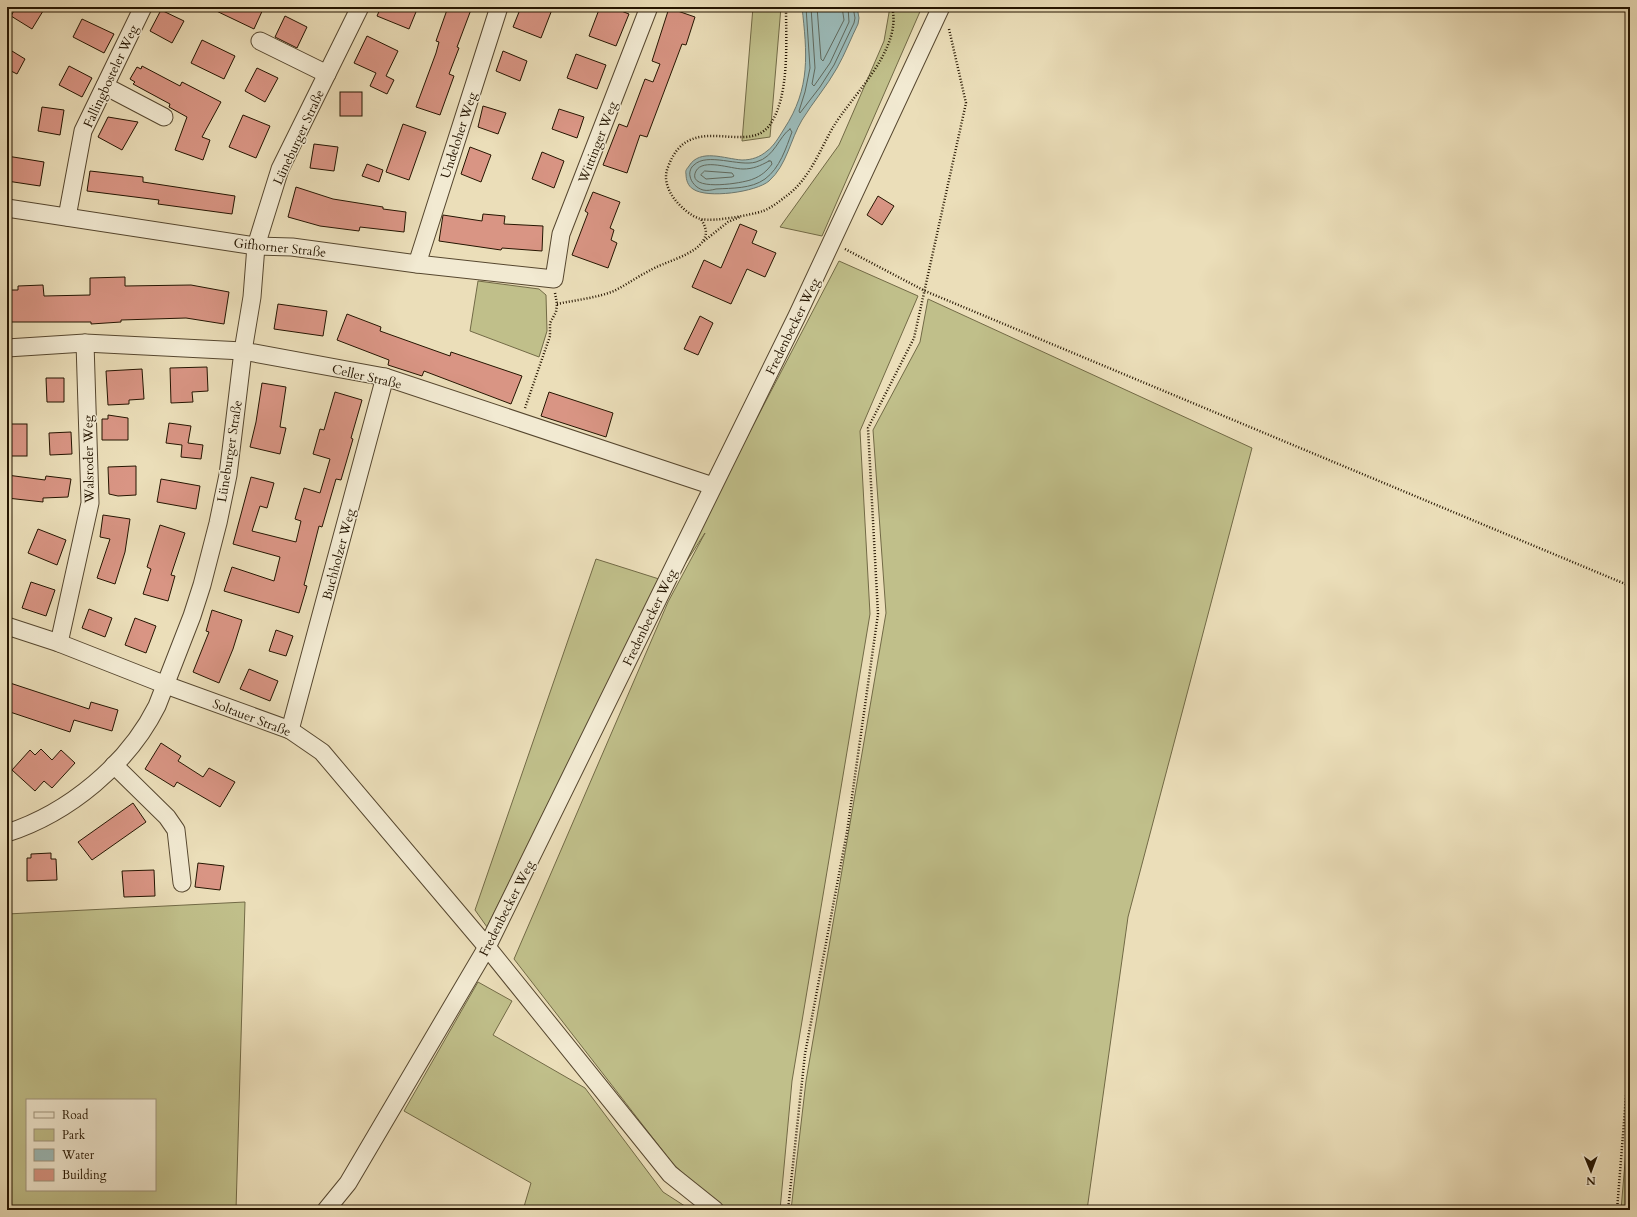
<svg xmlns="http://www.w3.org/2000/svg" width="1637" height="1217" font-family="Cardo,serif">
<style>
.green{fill:#c0bf8a;stroke:#726a46;fill-rule:evenodd}
.water{fill:#9bbab8;stroke:#6c786f}
.lines{fill:none;stroke-linecap:round;stroke-linejoin:round}
.shore{stroke:#60685c;stroke-width:1}
.building{fill:#d99584;stroke:#251501}
.minor-casing{stroke:#56472f;stroke-width:19}
.path{stroke:#251501;stroke-width:2.5;stroke-dasharray:1 2;stroke-linecap:butt}
.minor{stroke:#f2ead2;stroke-width:17}
.labels{text-anchor:middle;stroke-width:3;stroke-linejoin:round;paint-order:stroke}
.street-label{font-size:13px;fill:#251501;stroke:#f2ead2}
</style>
<rect width="100%" height="100%" fill="#ebdeb9"/>
<filter id="stains"><feTurbulence type="fractalNoise" baseFrequency=".005" numOctaves="4"/><feColorMatrix values="0 0 0 0 .2 0 0 0 0 .09 0 0 0 0 .02 0 0 0 .5 -.17"/></filter>
<radialGradient id="worn" r=".72"><stop offset=".6" stop-color="#630" stop-opacity="0"/><stop offset="1" stop-color="#630" stop-opacity=".3"/></radialGradient>
<g class="green">
<path d="M753,7H781L770,137L742,141Z"/>
<path d="M890,7H922L822,236L780,227L839,145L884,41Z"/>
<path d="M839,261L918,296L860,431L870,614L792,1081L780,1210H726L717,1204L673,1164L514,959L668,602L705,533L664,596Z"/>
<path d="M478,281L539,289L546,295L547,331L539,357L470,331Z"/>
<path d="M928,299L1252,448L1128,917L1087,1210H791L806,1081L886,613L873,430L920,342Z"/>
<path d="M596,559L659,579L487,927L475,910Z"/>
<path d="M245,902L236,1210H7V914ZM27,1100H155V1190H27Z"/>
<path d="M478,982L512,1001L493,1035L585,1088L663,1192L691,1210H523L531,1183L404,1111Z"/>
<path d="M1630,1102V1210H1621Z"/>
</g>
<path class="water" d="M802,7H857L859,18L858,24C851,38 845,54 837,68C827,86 813,102 802,120C790,140 787,165 769,181C756,192 707,199 693,189C688,186 686,180 686,174C685,170 687,169 689,166C700,148 725,159 742,160C752,160 760,157 767,151C774,146 779,137 784,129C811,88 807,53 802,7Z"/>
<g class="lines">
<g class="shore">
<path d="M806,7L810,68L805,92L799,111L800,113L820,87L834,65L854,23L855,18L853,7"/>
<path d="M811,7L815,68L812,84L814,86L830,63L849,22L848,7"/>
<path d="M817,7L821,59L823,61L844,20L842,7"/>
<path d="M790,129L792,132C786,148 780,168 765,179C751,189 732,188 716,189C712,190 707,191 703,190C696,188 691,182 690,176C689,172 691,167 694,165C707,152 739,167 756,162C775,157 779,136 790,129Z"/>
<path d="M769,161H771L772,164C767,171 761,176 753,179C745,183 685,193 696,171C703,158 731,169 743,169C753,169 760,166 769,161Z"/>
<path d="M705,171L732,173L734,176L732,177L706,179L701,175Z"/>
</g>
</g>
<g class="building">
<path d="M16,7H37L43,11L32,29L11,16Z"/>
<path d="M208,7H264L254,29Z"/>
<path d="M381,7H418L409,29L377,16Z"/>
<path d="M448,7H472L457,47L459,48L449,74L454,76L440,115L416,107L436,53L439,42L436,41Z"/>
<path d="M521,7H553L541,38L513,27Z"/>
<path d="M600,7H611L629,14L616,46L589,36Z"/>
<path d="M669,8L695,17L686,45L682,44L647,137L640,135L627,173L603,165L619,124L627,127L645,79L653,82L660,64L652,61Z"/>
<path d="M161,10L184,21L172,43L150,31Z"/>
<path d="M285,16L307,27L297,48L275,37Z"/>
<path d="M82,19L114,34L104,53L73,37Z"/>
<path d="M367,36L398,51L386,76L394,80L387,94L370,86L376,73L354,63Z"/>
<path d="M202,40L235,56L224,79L191,63Z"/>
<path d="M7,48L25,59L17,74L7,69Z"/>
<path d="M503,51L527,61L520,81L496,71Z"/>
<path d="M576,54L606,65L597,89L567,78Z"/>
<path d="M69,66L92,78L82,97L59,85Z"/>
<path d="M142,66L180,86L182,82L221,102L202,137L210,140L203,160L175,150L187,117L169,107L170,104L133,84L135,82L130,79L137,67L141,69Z"/>
<path d="M257,68L278,78L265,102L245,91Z"/>
<rect x="340" y="92" width="22" height="24"/>
<path d="M483,106L506,113L498,134L478,127Z"/>
<path d="M42,107L64,110L60,135L38,131Z"/>
<path d="M559,109L584,117L577,138L552,129Z"/>
<path d="M243,115L270,126L256,158L229,147Z"/>
<path d="M108,117L138,122L122,150L98,137Z"/>
<path d="M403,124L426,132L409,180L386,172Z"/>
<path d="M314,144L338,147L334,171L310,168Z"/>
<path d="M470,147L491,155L481,182L461,174Z"/>
<path d="M542,152L564,161L554,188L532,179Z"/>
<path d="M7,156L44,162L40,186L7,181Z"/>
<path d="M367,164L383,170L379,182L362,176Z"/>
<path d="M90,171L143,177V182L235,196L232,214L158,204L159,200L87,191Z"/>
<path d="M296,187L333,199L383,207V209L406,212L404,232L360,227L359,231L320,226L288,217Z"/>
<path d="M593,192L620,202L610,228L614,230L611,240L617,243L608,268L572,255L588,213L585,211Z"/>
<path d="M878,196L894,206L882,225L867,215Z"/>
<path d="M483,214L505,216L504,224L543,226L542,251L502,248L501,250L439,241L443,215L482,221Z"/>
<path d="M740,224L757,231L752,243L776,253L765,277L747,269L731,304L692,287L704,260L721,268Z"/>
<path d="M125,277V286L191,285L229,292L224,324L186,318L121,320V322L91,324V322H7V290H18V286L43,285L44,296L90,295V278Z"/>
<path d="M278,304L327,311L323,336L274,329Z"/>
<path d="M347,314L381,327L380,331L450,356L451,352L522,376L511,404L424,371L422,376L388,365L389,360L337,340Z"/>
<path d="M700,316L713,323L698,355L684,349Z"/>
<path d="M207,367L208,391L192,392L193,402L171,403L170,368Z"/>
<path d="M142,369L144,399L129,400V404L108,405L106,371Z"/>
<path d="M46,378H64V402H47Z"/>
<path d="M262,383L286,387L280,427L286,428L280,454L250,447L256,422Z"/>
<path d="M335,392L362,400L351,438L353,439L341,480L336,479L322,527L319,526L304,585L307,586L299,613L224,591L232,567L274,581L280,557L233,544L251,477L274,483L267,508L260,506L252,531L296,542L301,521L295,519L304,488L320,493L330,459L313,454L320,429L324,430Z"/>
<path d="M549,392L613,413L606,437L541,416Z"/>
<path d="M108,415L128,418V440H102V419H108Z"/>
<path d="M169,423L191,426L188,443L203,445L201,459L181,457L182,445L166,443Z"/>
<rect x="7" y="424" width="20" height="32"/>
<path d="M71,432L72,454L50,455L49,433Z"/>
<path d="M136,466V495L118,496L109,494L108,467Z"/>
<path d="M7,475L45,480L46,476L71,479L68,497L43,498V502L7,498Z"/>
<path d="M161,479L200,486L196,509L157,502Z"/>
<path d="M103,515L130,519L125,552L115,584L97,578L110,539L100,537Z"/>
<path d="M160,525L185,533L171,575L175,576L168,601L143,594L151,569L147,567Z"/>
<path d="M38,529L66,540L57,565L28,553Z"/>
<path d="M31,582L55,590L46,616L22,608Z"/>
<path d="M89,609L112,618L105,637L82,628Z"/>
<path d="M212,610L242,620L233,649L219,683L193,672L209,632L206,631Z"/>
<path d="M135,618L156,626L146,653L125,645Z"/>
<path d="M276,630L293,636L286,656L269,651Z"/>
<path d="M249,669L278,681L270,701L240,689Z"/>
<path d="M7,682L89,709L91,702L118,710L112,731L74,720L70,732L7,711Z"/>
<path d="M161,743L181,756L178,761L203,777L209,768L235,782L220,807L177,782L174,787L145,769Z"/>
<path d="M41,749L52,760L61,750L75,763L52,788L44,781L35,791L12,770L30,750L35,755Z"/>
<path d="M133,803L146,822L92,860L78,842Z"/>
<path d="M51,853V859H56L57,880L27,881V858H31V854Z"/>
<path d="M198,863L224,866L220,890L195,887Z"/>
<path d="M154,870L155,896L124,897L122,871Z"/>
</g>
<g class="lines">
<defs>
<g id="minor">
<path d="M260,41L327,74"/>
<path d="M105,86L164,117"/>
<path d="M7,208L256,246L292,247L417,264L554,279L561,234L649,7"/>
<path d="M67,217L83,131L143,7"/>
<path d="M417,264L499,7"/>
<path d="M7,348L85,343L243,351L385,377L713,486"/>
<path d="M7,626L59,643L166,685L290,730L322,752L487,947L670,1174L715,1210"/>
<path d="M59,643L90,503L85,343"/>
<path d="M290,730L385,377"/>
<path d="M114,765L167,817L176,830L182,883"/>
<path d="M7,833C69,813 128,764 157,706L192,616L202,585L218,523L228,475L235,418L243,351L252,297L256,246L280,169L360,7"/>
<path d="M326,1210L348,1183L487,947L797,316L941,7"/>
</g>
</defs>
<use href="#minor" class="minor-casing"/>
<g class="path">
<path d="M786,7C786,41 790,98 769,126C745,156 689,109 668,167C663,179 668,191 676,201C682,208 692,217 701,219C714,222 751,215 763,211C773,207 781,200 789,194C810,177 819,152 832,129C851,96 903,50 892,7"/>
<path d="M704,241L728,222L740,217"/>
<path d="M845,249L925,291L1630,586"/>
<path d="M557,304C576,300 596,298 614,291C626,285 637,277 649,271C663,262 697,255 704,239C708,232 705,226 701,219"/>
<path d="M525,408L550,336V323L556,312L557,304L555,293"/>
<path d="M788,1210L805,1054L847,832L878,614L868,428L914,338L966,103L949,29"/>
<path d="M1617,1210L1630,1046"/>
</g>
<use href="#minor" class="minor"/>
</g>
<g class="labels">
<g class="street-label">
<text transform="translate(110 76) rotate(-65)" y="5">Fallingbosteler Weg</text>
<text transform="translate(458 135) rotate(-72)" y="5">Undeloher Weg</text>
<text transform="translate(298 137) rotate(-65)" y="5">Lüneburger Straße</text>
<text transform="translate(597 142) rotate(-69)" y="5">Wittinger Weg</text>
<text transform="translate(280 247) rotate(6)" y="5">Gifhorner Straße</text>
<text transform="translate(792 326) rotate(-64)" y="5">Fredenbecker Weg</text>
<text transform="translate(367 376) rotate(13)" y="5">Celler Straße</text>
<text transform="translate(229 451) rotate(-81)" y="5">Lüneburger Straße</text>
<text transform="translate(88 459) rotate(-91)" y="5">Walsroder Weg</text>
<text transform="translate(338 554) rotate(-75)" y="5">Buchholzer Weg</text>
<text transform="translate(649 617) rotate(-64)" y="5">Fredenbecker Weg</text>
<text transform="translate(252 717) rotate(21)" y="5">Soltauer Straße</text>
<text transform="translate(506 908) rotate(-63)" y="5">Fredenbecker Weg</text>
</g>
</g>
<rect width="1637" height="1217" fill="none" stroke="#ebdeb9" stroke-width="24"/>
<rect x="8" y="8" width="1621" height="1201" fill="none" stroke="#251501" stroke-width="2"/>
<rect x="12" y="12" width="1613" height="1193" fill="none" stroke="#251501"/>
<rect x="26" y="1099" width="130" height="92" fill="#f2ead2" stroke="#a0957e"/>
<rect x="34" y="1112" width="20" height="6" fill="#f2ead2" stroke="#a0957e"/>
<text x="62" y="1119" font-size="12" fill="#251501">Road</text>
<rect x="34" y="1129" width="20" height="12" fill="#c0bf8a" stroke="#a0957e"/>
<text x="62" y="1139" font-size="12" fill="#251501">Park</text>
<rect x="34" y="1149" width="20" height="12" fill="#9bbab8" stroke="#a0957e"/>
<text x="62" y="1159" font-size="12" fill="#251501">Water</text>
<rect x="34" y="1169" width="20" height="12" fill="#d99584" stroke="#a0957e"/>
<text x="62" y="1179" font-size="12" fill="#251501">Building</text>
<g transform="translate(1591 1171) rotate(179)" stroke="#f2ead2" stroke-width="3" paint-order="stroke">
<path d="M0-3L7 15L0 10L-7 15Z" fill="#251501"/>
<text y="-6" font-size="11" font-weight="bold" text-anchor="middle" fill="#251501">N</text>
</g>
<rect width="100%" height="100%" filter="url(#stains)"/>
<rect width="100%" height="100%" fill="url(#worn)"/>
</svg>
